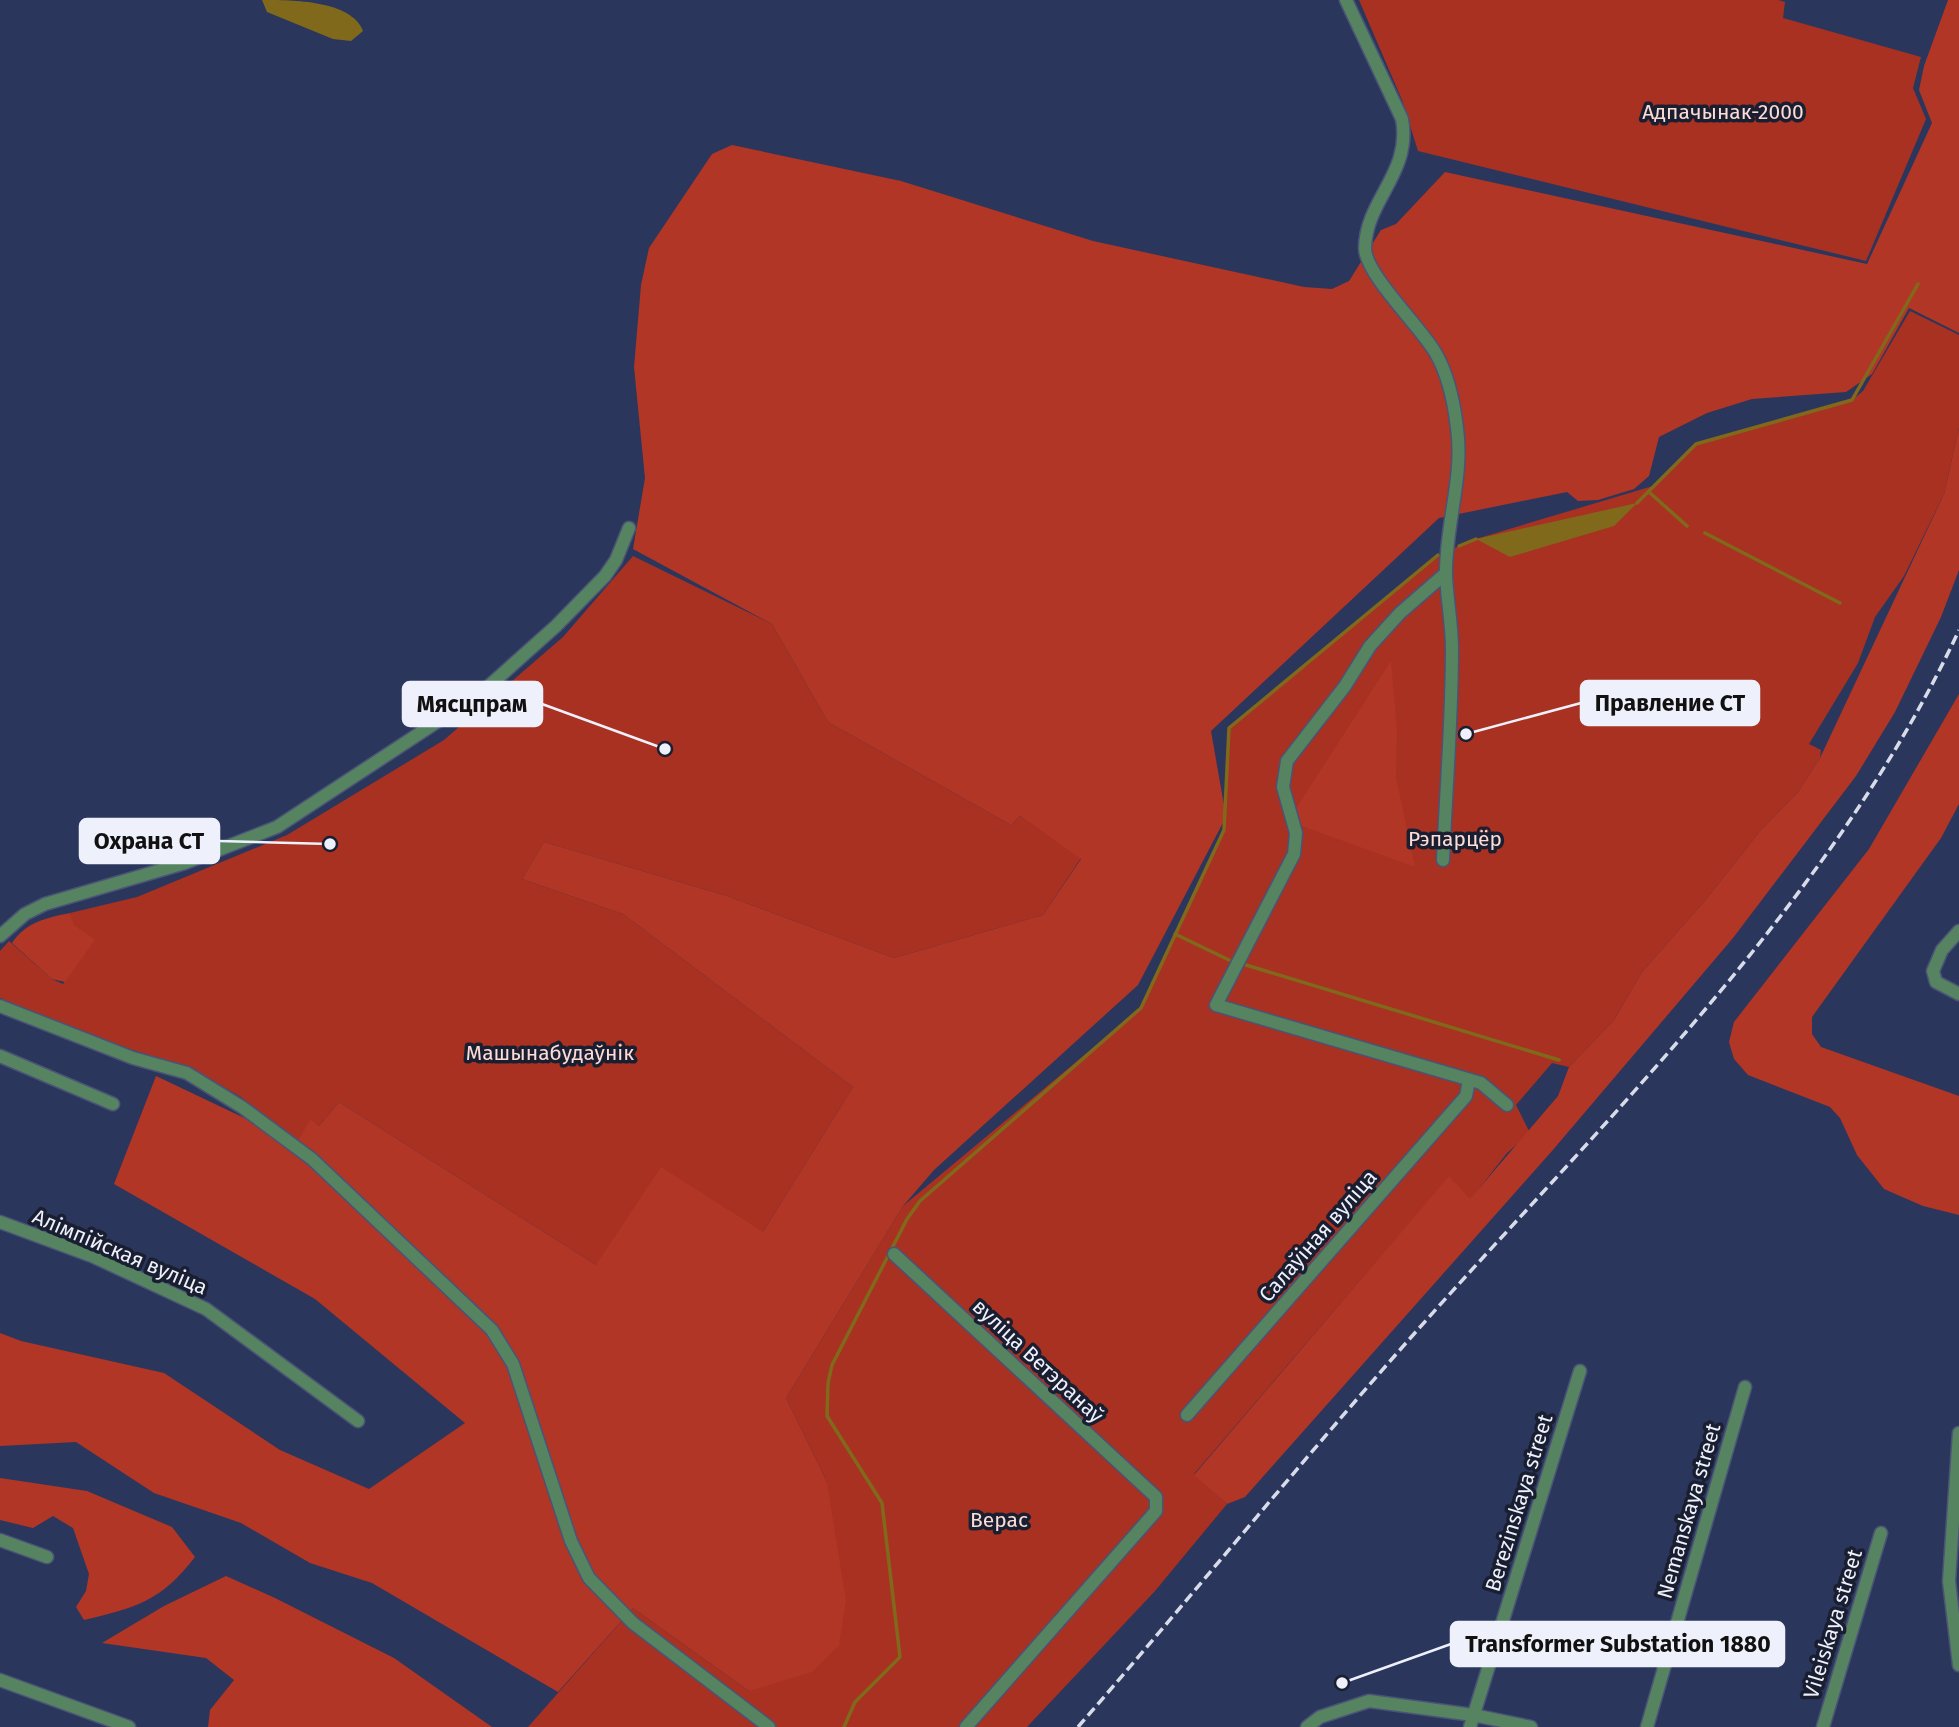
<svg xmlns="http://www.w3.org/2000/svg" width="1959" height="1727" font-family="'Fira Sans',sans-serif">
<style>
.green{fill:#a83122}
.forest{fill:#b13626}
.water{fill:#81691b}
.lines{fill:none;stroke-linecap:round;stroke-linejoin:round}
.stream{stroke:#81691b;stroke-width:3.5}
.minor-casing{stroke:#4a5476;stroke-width:15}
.minor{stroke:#568360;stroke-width:12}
.rail{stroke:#d8dce9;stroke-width:3.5;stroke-dasharray:10 5;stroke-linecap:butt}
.labels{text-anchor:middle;stroke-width:7;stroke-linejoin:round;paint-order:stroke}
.park-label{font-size:21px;fill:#fddcd5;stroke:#191f31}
.street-label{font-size:21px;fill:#eef1fb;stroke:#191f31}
.leader{fill:none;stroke:#eef1fb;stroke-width:2.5}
.callout-dot{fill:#eef1fb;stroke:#191f31;stroke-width:2.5}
.callout{fill:#eef1fb;stroke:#eef1fb;stroke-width:2.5}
.callout-label{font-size:23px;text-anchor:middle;font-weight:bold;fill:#111}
</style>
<rect width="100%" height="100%" fill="#2b365d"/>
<g class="green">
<path d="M1359,0H1778L1785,2L1783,18L1921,57L1913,88L1926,119L1866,261L1418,151L1402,100Z"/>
<path d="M1910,311L1959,335V428L1944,494L1904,576L1875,617L1858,663L1809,744L1821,750L1820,758L1798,792L1760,831L1708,897L1642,972L1614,1020L1569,1067L1552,1063L1516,1105L1530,1133L1507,1153L1470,1200L1449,1177L1194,1474L1227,1504L1155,1591L1027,1727H528L633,1608L749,1691L827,1482L786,1398L903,1206L1141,1008L1224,830L1229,728L1438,555L1476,539L1656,485L1696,444L1852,400L1863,391Z"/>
<path d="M633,556L772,624L828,722L1011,825L1020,816L1081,858L1043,915L894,958L727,896L544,842L522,879L623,914L853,1087L763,1232L596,1265L339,1102L319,1126L310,1120L297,1144L241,1097L192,1069L92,1037L0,998V951L9,941L52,979L63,984L94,940L73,925L70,913L137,897L287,835L444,740L563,637Z"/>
</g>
<g class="forest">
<path d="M1948,0H1959V333L1909,308L1872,374L1846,392L1752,399L1707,413L1659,437L1649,476L1634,489L1598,500L1578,501L1567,492L1439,518L1211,731L1226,817L1138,985L934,1170L903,1206L786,1398L827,1482L846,1601L839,1645L812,1672L749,1691L633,1608L558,1692L372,1583L310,1563L241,1523L154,1493L76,1442L0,1446V1333L21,1341L164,1373L280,1450L369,1489L465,1423L315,1299L114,1184L156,1076L297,1143L310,1119L319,1126L339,1102L596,1265L661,1167L763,1232L853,1087L623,914L522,879L544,842L727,896L894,958L1043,915L1081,859L1020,816L1011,825L828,722L772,624L633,549L645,478L634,367L641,285L649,248L712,154L732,145L901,181L1093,241L1304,287L1332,289L1349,281L1381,230L1396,224L1445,172L1867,264L1932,123L1919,90L1924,66Z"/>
<path d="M1959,428V570L1941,617L1895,712L1856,776L1733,938L1552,1151L1245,1497L1227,1504L1194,1475L1449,1176L1470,1199L1558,1096L1569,1067L1614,1020L1642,972L1708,897L1760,831L1798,792L1820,758L1944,494Z"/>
<path d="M1391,661L1397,729L1396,777L1415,867L1288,821Z"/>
<path d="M1959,694V804L1941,838L1812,1017V1034L1821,1047L1959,1096V1215L1923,1206L1884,1189L1857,1155L1840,1118L1830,1107L1748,1075L1734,1059L1729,1042L1734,1022L1869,849Z"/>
<path d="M70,913L74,925L95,940L65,982L52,979L12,943C26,922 46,918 70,913Z"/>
<path d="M0,1478L87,1491L172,1527L195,1557C160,1602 137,1607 84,1620L76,1607L86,1591L89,1574L73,1528L53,1516L33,1528L0,1520Z"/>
<path d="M226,1576L275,1598L394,1658L492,1727H208L210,1710L234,1680L206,1658L102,1643L164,1606Z"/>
</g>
<g class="water">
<path d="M262,0C292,0 351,0 363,31L351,41L333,39L267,12Z"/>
<path d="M1637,503L1614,526L1510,557L1476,539Z"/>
</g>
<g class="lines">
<g class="stream">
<path d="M1649,492L1687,526"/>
<path d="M1637,503L1696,444L1852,400L1918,284"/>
<path d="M1705,533L1840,603"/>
<path d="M1459,546L1476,539"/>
<path d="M1175,934L1229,960"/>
<path d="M1246,965L1559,1060"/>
<path d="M844,1727L855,1702L900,1657L882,1503L827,1416L828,1383L832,1365L907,1219L920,1201L1141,1008L1224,830L1229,728L1438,555"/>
</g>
<defs>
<g id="minor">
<path d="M1346,0L1402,119C1412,173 1366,199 1365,248C1365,274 1419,325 1435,352C1448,374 1454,402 1457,428C1464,477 1445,526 1446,575C1447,600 1452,624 1452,649C1452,719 1446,790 1443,860"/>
<path d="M1446,573L1400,613L1370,646L1345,686L1287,761L1283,787L1296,833L1294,854L1216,1005L1481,1083L1507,1105"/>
<path d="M1959,931L1942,950L1933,971L1936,982L1959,994"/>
<path d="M0,936L25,914L45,904L185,863L277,827L481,693L556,626L605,576L616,560L629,528"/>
<path d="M0,1006L133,1058L187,1073L242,1107L312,1159L492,1330L513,1364L571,1541L589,1578L633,1623L769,1727"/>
<path d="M0,1056L113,1104"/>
<path d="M0,1222L92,1256L206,1309L358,1421"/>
<path d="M894,1254L1156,1497V1511L966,1727"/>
<path d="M1187,1415L1466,1096L1469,1080"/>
<path d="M1959,1433L1949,1581L1959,1665"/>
<path d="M0,1540L47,1557"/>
<path d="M0,1680L129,1727"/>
<path d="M1307,1727L1320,1717L1369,1701L1473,1715L1531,1727"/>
<path d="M1470,1727L1580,1371"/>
<path d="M1647,1727L1745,1387"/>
<path d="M1823,1727L1881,1533"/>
</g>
</defs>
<use href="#minor" class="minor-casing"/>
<use href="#minor" class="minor"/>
<path class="rail" d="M1078,1727C1199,1588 1315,1444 1438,1307C1625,1100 1840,886 1959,630"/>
</g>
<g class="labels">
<g class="park-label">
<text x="1723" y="119">Адпачынак-2000</text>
<text x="1455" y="846">Рэпарцёр</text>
<text x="550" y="1060">Машынабудаўнік</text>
<text x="999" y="1527">Верас</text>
</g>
<g class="street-label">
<text transform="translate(1318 1236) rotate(-49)" y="7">Салаўіная вуліца</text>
<text transform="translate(120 1252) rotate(23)" y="7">Алімпійская вуліца</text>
<text transform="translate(1038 1361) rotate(43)" y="7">вуліца Ветэранаў</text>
<text transform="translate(1519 1503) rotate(-73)" y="7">Berezinskaya street</text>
<text transform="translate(1689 1511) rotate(-74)" y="7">Nemanskaya street</text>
<text transform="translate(1833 1624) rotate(-73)" y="7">Vileiskaya street</text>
</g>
</g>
<path class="leader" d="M1466 734L1581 703M665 749L542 704M330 844L219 841M1342 1683L1451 1644"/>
<g class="callout-dot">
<circle cx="1466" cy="734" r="7"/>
<circle cx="665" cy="749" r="7"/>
<circle cx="330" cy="844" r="7"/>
<circle cx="1342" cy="1683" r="7"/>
</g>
<g class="callout">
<rect x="1581" y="681" width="178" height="44" rx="7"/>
<rect x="403" y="682" width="139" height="44" rx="7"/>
<rect x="80" y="819" width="139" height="44" rx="7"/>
<rect x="1451" y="1622" width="333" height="44" rx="7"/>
</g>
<g class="callout-label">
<text x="1670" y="711">Правление СТ</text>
<text x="472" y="712">Мясцпрам</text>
<text x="149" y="849">Охрана СТ</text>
<text x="1618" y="1652">Transformer Substation 1880</text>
</g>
</svg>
